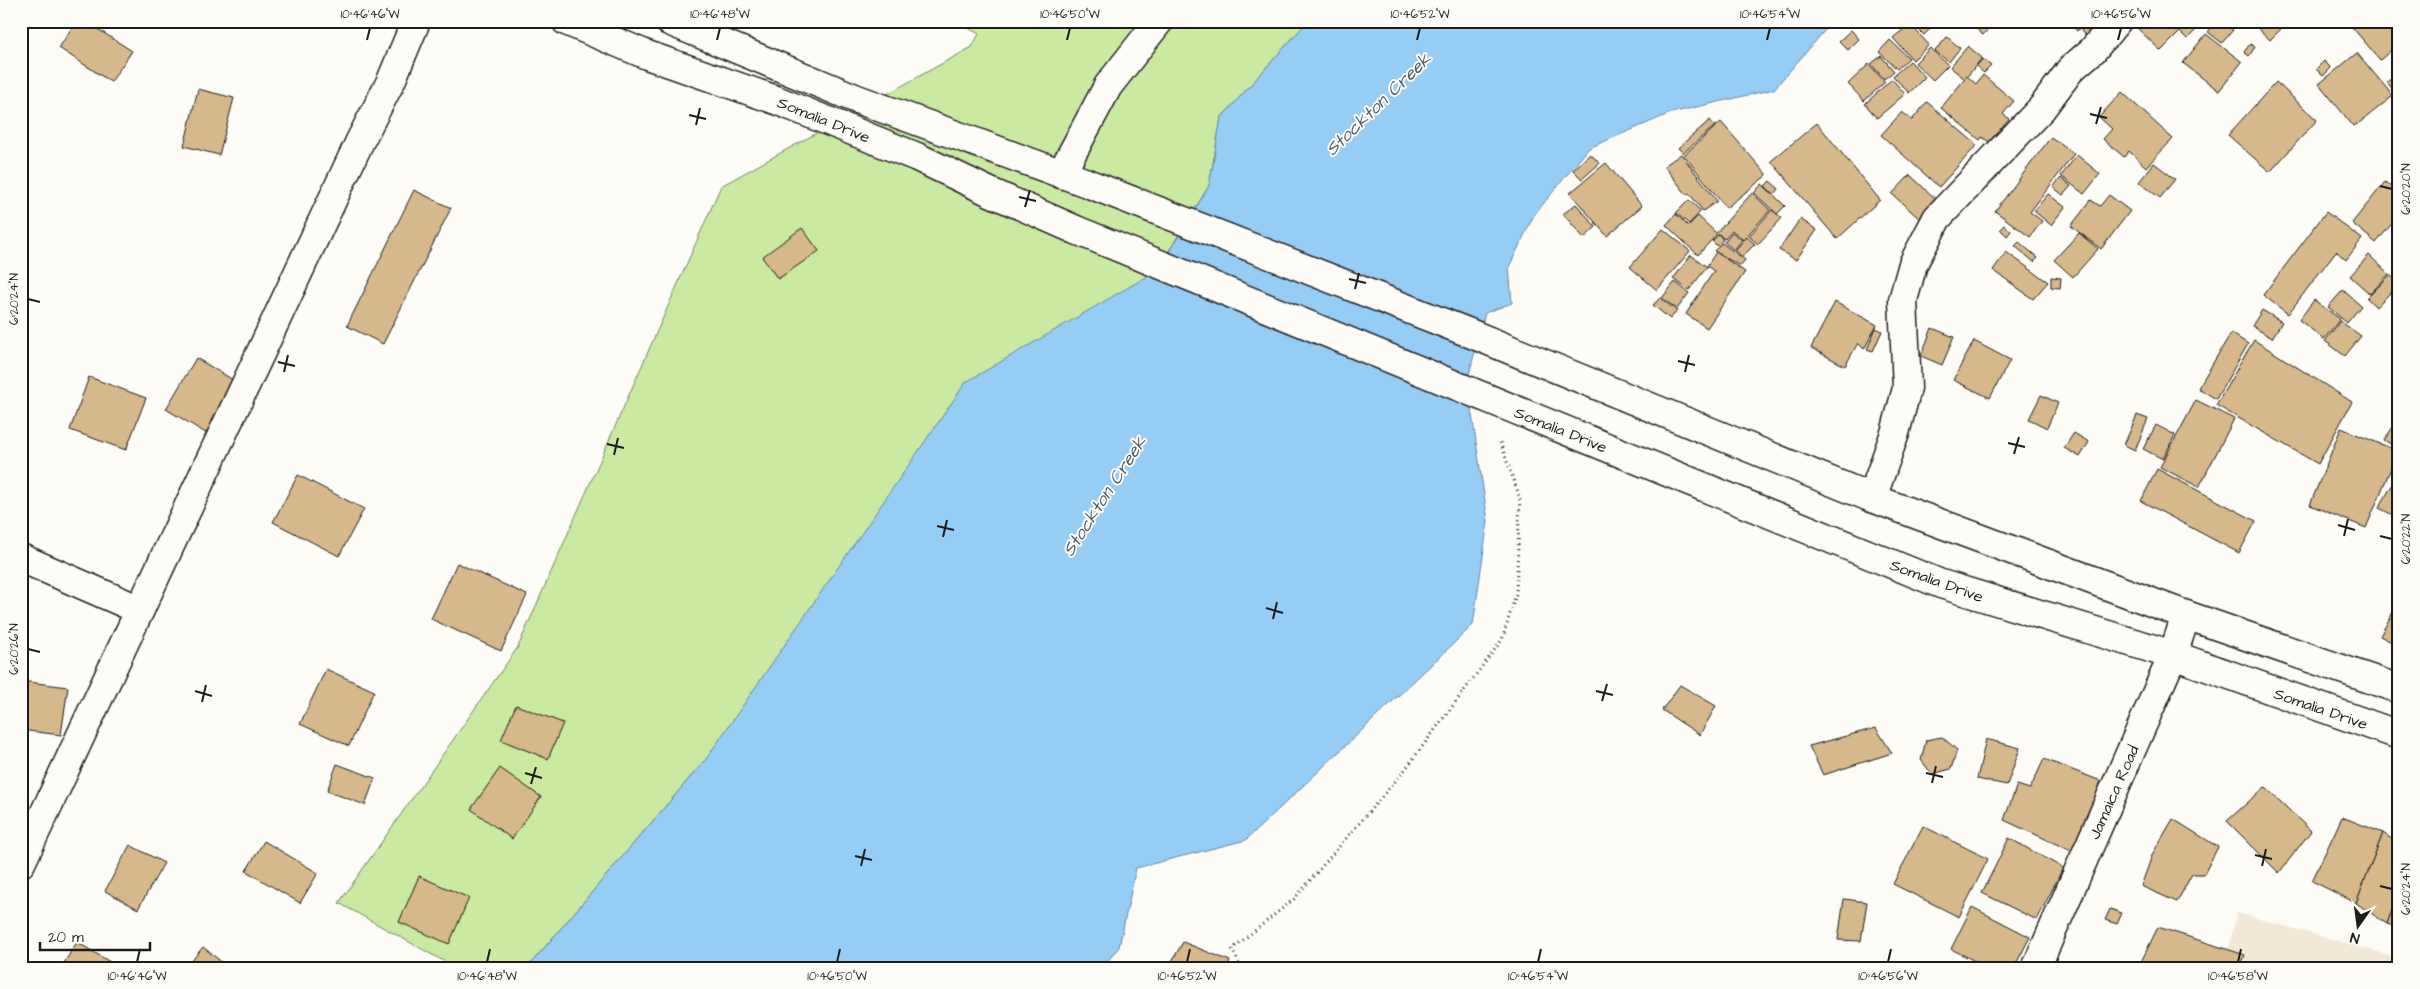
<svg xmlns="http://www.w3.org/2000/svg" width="2420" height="989" font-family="'Architects Daughter',sans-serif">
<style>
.built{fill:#f1e8d6}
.green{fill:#caeaa2;stroke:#73835f}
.water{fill:#96cdf5;stroke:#65869e}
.building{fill:#d6b88a;stroke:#1c1c1c}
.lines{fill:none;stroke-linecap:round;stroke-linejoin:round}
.minor-casing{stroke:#1c1c1c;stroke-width:31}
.major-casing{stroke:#1c1c1c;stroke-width:31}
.path{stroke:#1c1c1c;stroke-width:3;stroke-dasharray:1 4;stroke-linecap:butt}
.minor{stroke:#fdfcf7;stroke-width:28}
.major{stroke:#fdfcf7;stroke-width:28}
.ticks{fill:none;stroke:#1c1c1c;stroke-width:2}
.labels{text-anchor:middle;stroke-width:4;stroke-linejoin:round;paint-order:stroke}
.street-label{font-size:16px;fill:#1c1c1c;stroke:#fdfcf7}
.water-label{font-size:18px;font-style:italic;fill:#475a68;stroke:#fdfcf7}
.neatline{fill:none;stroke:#1c1c1c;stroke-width:2}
.ticks-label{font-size:12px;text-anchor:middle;fill:#1c1c1c}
</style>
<rect width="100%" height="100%" fill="#fdfcf7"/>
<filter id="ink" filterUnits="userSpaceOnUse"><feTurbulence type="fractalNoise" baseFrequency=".02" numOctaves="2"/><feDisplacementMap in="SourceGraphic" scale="10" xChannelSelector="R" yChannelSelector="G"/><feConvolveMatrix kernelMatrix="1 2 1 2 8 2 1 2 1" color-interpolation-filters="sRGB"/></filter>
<g filter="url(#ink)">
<path class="built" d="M2237,913L2399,958V968H2224Z"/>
<path class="green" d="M964,21H1308L1221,118L1209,186L1157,270L706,759L527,968H456L339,903L518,647L721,186L972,47L979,34L963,25Z"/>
<path class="water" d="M1308,21H1833L1774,89L1671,113L1589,148L1534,215L1509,267L1512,303L1485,313L1467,382L1488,521L1473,625L1246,840L1136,868L1119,947L1102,968H527L706,759L966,382L1158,270L1209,186L1221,118Z"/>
<g class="building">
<path d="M76,21H85L132,51L111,82L59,48Z"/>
<path d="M1916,21H1935L1936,23L1924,35L1913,24Z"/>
<path d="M1968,21H1995L1983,35Z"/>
<path d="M2067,21H2086L2077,31Z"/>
<path d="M2090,21H2104L2088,38L2081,31Z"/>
<path d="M2140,21H2205L2187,39L2180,32L2161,51L2135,26Z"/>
<path d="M2217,21H2223L2233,30L2222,43L2208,32Z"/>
<path d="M2250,21H2289L2270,40Z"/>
<path d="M2347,21H2388L2399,33V43L2380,60Z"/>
<path d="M1910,24L1929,45L1913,60L1893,38Z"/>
<path d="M1851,30L1859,39L1848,50L1839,41Z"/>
<path d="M2206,34L2242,62L2219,91L2183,63Z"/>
<path d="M1947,37L1960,48L1949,62L1935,51Z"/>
<path d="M1890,40L1909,58L1897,69L1879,52Z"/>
<path d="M2250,44L2255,47L2249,56L2244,52Z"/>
<path d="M1968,46L1982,58L1965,79L1950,67Z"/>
<path d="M1930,48L1948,65L1933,80L1915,63Z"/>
<path d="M2357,53L2393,96L2354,127L2319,84Z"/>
<path d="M1881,56L1894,71L1884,79L1871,64Z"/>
<path d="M1983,59L1991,66L1984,73L1976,66Z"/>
<path d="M1910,61L1925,77L1909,93L1893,76Z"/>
<path d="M2324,61L2331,68L2323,76L2316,69Z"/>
<path d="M1869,64L1885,82L1864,101L1848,84Z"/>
<path d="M2399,72V96H2398L2387,82Z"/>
<path d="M1983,75L2014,101L2003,114L2009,119L1989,142L1982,137L1980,140L1941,108L1967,76L1976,84Z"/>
<path d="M1892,79L1905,94L1877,118L1865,104Z"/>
<path d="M2276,82L2317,120L2270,172L2228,135Z"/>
<path d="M21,88L27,91L21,103Z"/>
<path d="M198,89L234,98L219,155L184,146Z"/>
<path d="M2122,92L2173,139L2146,167L2129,151L2124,157L2103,139L2112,129L2099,117Z"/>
<path d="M1927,102L1977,145L1939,187L1881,135L1902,112L1912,120Z"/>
<path d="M1710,120L1715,126L1683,153L1678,148Z"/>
<path d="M1721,122L1767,175L1726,208L1684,155Z"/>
<path d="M1817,123L1880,200L1837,239L1771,161Z"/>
<path d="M2051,137L2074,154L2030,212L2042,221L2030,237L1995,211Z"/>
<path d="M1590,154L1600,163L1582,179L1573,170Z"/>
<path d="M1681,154L1717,201L1703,211L1689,193L1687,195L1664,166Z"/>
<path d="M2077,155L2100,174L2084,194L2061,176Z"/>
<path d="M1606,163L1642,206L1607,236L1570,193Z"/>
<path d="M2154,163L2175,179L2160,198L2139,182Z"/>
<path d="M1910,175L1939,202L1922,221L1892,194Z"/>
<path d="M2061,178L2071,186L2063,195L2053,187Z"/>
<path d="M1770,181L1779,189L1774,195L1765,186Z"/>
<path d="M2385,182L2399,193V215L2376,243L2352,223Z"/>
<path d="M1762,184L1785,206L1777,214L1754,193Z"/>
<path d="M414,190L451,208L383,344L347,326Z"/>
<path d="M1752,193L1770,210L1743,240L1732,230L1724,239L1717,232Z"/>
<path d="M2048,194L2065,207L2051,225L2034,211Z"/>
<path d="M2109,195L2130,211L2101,249L2071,226L2091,200L2100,206Z"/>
<path d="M1689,200L1701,211L1689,224L1676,213Z"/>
<path d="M1576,204L1596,227L1584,238L1563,214Z"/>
<path d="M1772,210L1782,218L1758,244L1749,236Z"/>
<path d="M2326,212L2362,239L2346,260L2336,251L2288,314L2263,295Z"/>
<path d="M1676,214L1688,226L1698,216L1717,234L1698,255L1666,225Z"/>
<path d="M1800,219L1817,230L1796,260L1779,250Z"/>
<path d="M2004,225L2011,231L2007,236L2000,229Z"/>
<path d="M802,228L819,251L778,279L762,257Z"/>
<path d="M1663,229L1690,251L1657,290L1630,267Z"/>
<path d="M1732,232L1742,240L1734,250L1724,242Z"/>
<path d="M2079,233L2098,249L2073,277L2054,260Z"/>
<path d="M1719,234L1723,240L1717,246L1712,241Z"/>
<path d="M1747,237L1755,244L1742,257L1735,250Z"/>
<path d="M2019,242L2038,258L2034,262L2015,246Z"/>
<path d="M1722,243L1745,260L1740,266L1714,251Z"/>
<path d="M1716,252L1745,272L1707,328L1686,314L1714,271L1707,266Z"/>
<path d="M2006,252L2048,282L2033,299L1993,270Z"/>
<path d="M1691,255L1707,267L1689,290L1673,279Z"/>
<path d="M2369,255L2389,274L2370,294L2350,276Z"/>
<path d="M2390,275L2399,284L2376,307L2367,298Z"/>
<path d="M2051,277L2061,278L2060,288L2051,287Z"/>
<path d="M1675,282L1689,293L1677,309L1662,298Z"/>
<path d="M2343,290L2361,306L2347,323L2328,307Z"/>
<path d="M1660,298L1677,311L1670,319L1653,305Z"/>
<path d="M2314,300L2340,319L2324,339L2299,320Z"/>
<path d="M1835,302L1877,325L1864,349L1858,343L1845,366L1811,348Z"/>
<path d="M2262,310L2282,322L2272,338L2252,326Z"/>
<path d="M2340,321L2361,336L2345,356L2325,341Z"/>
<path d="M1876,328L1882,331L1873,351L1867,349Z"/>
<path d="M1932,328L1954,337L1942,365L1921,356Z"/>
<path d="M2231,333L2248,344L2216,399L2198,388Z"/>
<path d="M2254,340L2352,402L2318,464L2216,405Z"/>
<path d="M1974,341L2010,360L1990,398L1953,380Z"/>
<path d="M196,358L240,384L209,435L166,409Z"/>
<path d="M89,377L146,398L126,450L70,430Z"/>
<path d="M2041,395L2058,403L2047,428L2029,419Z"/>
<path d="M2196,400L2234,419L2199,487L2160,467Z"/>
<path d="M2137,415L2148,419L2135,450L2124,445Z"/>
<path d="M2396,423L2399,425V449L2384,440Z"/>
<path d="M2156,425L2175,435L2163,459L2143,449Z"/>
<path d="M2341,428L2398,451L2366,528L2310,505Z"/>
<path d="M2074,433L2089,442L2080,457L2064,448Z"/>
<path d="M2157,469L2256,521L2239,553L2141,501Z"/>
<path d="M298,475L364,509L339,556L273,522Z"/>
<path d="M2398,475H2399V518L2379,508Z"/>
<path d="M457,563L527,595L501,651L431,619Z"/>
<path d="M2399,601V646L2380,636Z"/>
<path d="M326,669L374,691L349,746L300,724Z"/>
<path d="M21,681L68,687L61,735L21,730Z"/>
<path d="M1680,685L1716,706L1700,735L1662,710Z"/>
<path d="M516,705L563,723L548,759L501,740Z"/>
<path d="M1876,728L1892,753L1823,775L1809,746Z"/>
<path d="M1942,737L1957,750L1951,769L1932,774L1921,760L1926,740Z"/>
<path d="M1986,739L2020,748L2007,785L1977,779Z"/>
<path d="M2044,759L2101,781L2078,854L2004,820L2017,785L2030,789Z"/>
<path d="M337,764L375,778L365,805L327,791Z"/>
<path d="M500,768L541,797L512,839L471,809Z"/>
<path d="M2265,787L2311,831L2279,873L2227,821Z"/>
<path d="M2342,817L2383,833L2356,903L2312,881Z"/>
<path d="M2173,819L2218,847L2204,874H2192L2177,902L2141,886L2153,853Z"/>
<path d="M1923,826L1988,859L1959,917L1893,884Z"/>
<path d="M2383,833L2399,844V892L2387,924L2356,903Z"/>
<path d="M2009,838L2063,868L2037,920L1982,893Z"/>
<path d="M264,841L318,873L300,903L246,871Z"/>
<path d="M130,845L164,863L138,909L105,891Z"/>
<path d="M419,876L469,898L449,944L399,922Z"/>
<path d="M2399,892V928L2387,924Z"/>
<path d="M1844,899L1867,902L1861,941L1838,940Z"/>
<path d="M1972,907L2030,937L2014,968H1989L1951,949Z"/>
<path d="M2110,909L2122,913L2117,924L2105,920Z"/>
<path d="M2158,927L2245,955L2240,968H2138Z"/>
<path d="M77,942L120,968H61Z"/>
<path d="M1183,942L1230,961L1227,968H1168Z"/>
<path d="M203,947L229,968H186Z"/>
<path d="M1975,961L1988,968H1971Z"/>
</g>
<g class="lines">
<defs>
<g id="minor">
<path d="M1061,174L1108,86L1159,21"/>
<path d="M1872,498L1895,433L1907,388L1903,300L1913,264L1937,218L2042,108L2071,69L2093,50L2117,21"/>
<path d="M21,558L140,610"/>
<path d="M21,863L360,141L391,81L416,21"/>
<path d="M2036,968L2173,655L2186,615"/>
</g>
<g id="major">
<path d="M566,21L647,55L776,100L917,157L990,192L1076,230L1941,584L2173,655L2399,735"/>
<path d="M669,21L857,99L1087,183L1467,332L1872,498L2186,615L2399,689"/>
</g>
</defs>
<use href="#minor" class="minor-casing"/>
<use href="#major" class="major-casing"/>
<path class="path" d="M1241,968L1232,949L1294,899L1404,771L1502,640L1516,594L1520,498L1499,439"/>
<use href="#minor" class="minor"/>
<use href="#major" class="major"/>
</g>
</g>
<path class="ticks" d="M367,40L370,28M717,40L720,28M1067,40L1070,28M1417,40L1420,28M1767,40L1770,28M2118,40L2121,28M2090,114L2107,118M689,115L706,119M2096,124L2101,107M696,125L700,108M2380,186L2392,189M1019,197L1036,201M1025,207L1030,190M1349,279L1366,283M1355,289L1359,273M28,299L40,302M1678,361L1695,365M278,362L295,366M284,372L288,355M1685,372L1689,355M2008,443L2025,447M607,444L624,448M2014,454L2019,437M614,455L618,438M2338,525L2355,530M937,526L954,530M2344,536L2348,519M2380,536L2392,539M943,537L947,520M1266,608L1283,613M1273,619L1277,602M28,649L40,652M195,691L212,696M1596,691L1613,695M1602,701L1607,684M202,702L206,685M525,773L542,778M1926,773L1943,777M1932,783L1936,766M531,784L536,767M2255,855L2272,859M855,856L872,860M861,866L865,849M2262,866L2266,849M2380,886L2392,889M137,962L140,949M487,962L490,949M837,962L840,949M1187,962L1190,949M1538,962L1541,949M1888,962L1891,949M2238,962L2241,949"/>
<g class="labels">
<g class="street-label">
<text transform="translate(824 119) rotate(22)" y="6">Somalia Drive</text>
<text transform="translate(1561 429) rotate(22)" y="6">Somalia Drive</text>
<text transform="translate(1937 580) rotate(20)" y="6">Somalia Drive</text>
<text transform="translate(2321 708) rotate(19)" y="6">Somalia Drive</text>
<text transform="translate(2113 792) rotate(-66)" y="6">Jamaica Road</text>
</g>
<g class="water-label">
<text transform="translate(1378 104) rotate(-44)" y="6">Stockton Creek</text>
<text transform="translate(1104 496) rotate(-57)" y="6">Stockton Creek</text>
</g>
</g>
<rect width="2420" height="989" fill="none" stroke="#fdfcf7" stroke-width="55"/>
<g transform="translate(2358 926) rotate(194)" stroke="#fdfcf7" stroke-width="4" paint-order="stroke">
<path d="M0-4L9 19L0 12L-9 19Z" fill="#1c1c1c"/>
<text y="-8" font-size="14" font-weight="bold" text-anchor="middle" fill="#1c1c1c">N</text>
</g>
<path d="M40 942v8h110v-8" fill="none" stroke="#1c1c1c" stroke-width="2.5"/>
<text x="48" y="942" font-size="15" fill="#1c1c1c" stroke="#fdfcf7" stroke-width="4" paint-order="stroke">20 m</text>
<rect x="28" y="28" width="2364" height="934" class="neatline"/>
<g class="ticks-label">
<text x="370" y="18">10°46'46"W</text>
<text x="720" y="18">10°46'48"W</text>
<text x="1070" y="18">10°46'50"W</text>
<text x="1420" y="18">10°46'52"W</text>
<text x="1770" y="18">10°46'54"W</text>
<text x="2121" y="18">10°46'56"W</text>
<text transform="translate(2406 189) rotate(-90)" y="4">6°20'20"N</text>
<text transform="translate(14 299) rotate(-90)" y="4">6°20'24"N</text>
<text transform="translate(2406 539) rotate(-90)" y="4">6°20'22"N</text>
<text transform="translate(14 649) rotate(-90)" y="4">6°20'26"N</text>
<text transform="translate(2406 889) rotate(-90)" y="4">6°20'24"N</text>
<text x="137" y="980">10°46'46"W</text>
<text x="487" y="980">10°46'48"W</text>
<text x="837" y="980">10°46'50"W</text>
<text x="1187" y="980">10°46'52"W</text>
<text x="1538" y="980">10°46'54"W</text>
<text x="1888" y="980">10°46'56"W</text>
<text x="2238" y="980">10°46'58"W</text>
</g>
</svg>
